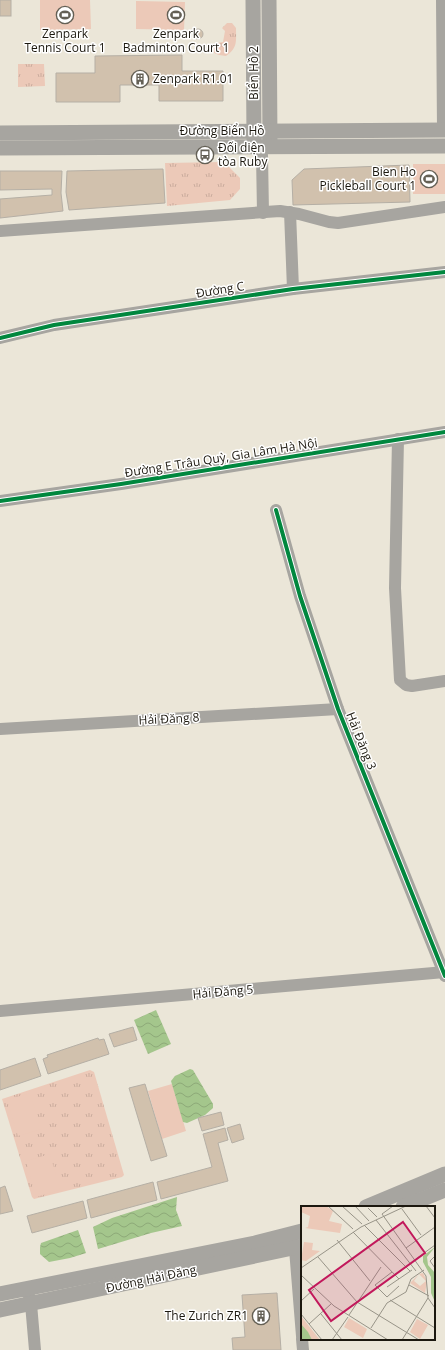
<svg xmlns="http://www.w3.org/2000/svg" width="445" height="1350" font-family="'Open Sans',sans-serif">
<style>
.grass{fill:url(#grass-tufts)}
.garden{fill:#ecc9b8}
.water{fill:url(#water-waves)}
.building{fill:#d1c1ad;stroke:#b5afa5}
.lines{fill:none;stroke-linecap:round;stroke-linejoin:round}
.minor{stroke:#a7a5a0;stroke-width:12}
.tertiary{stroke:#a7a5a0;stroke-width:15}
.cycleway-casing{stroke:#fff;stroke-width:6}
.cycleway{stroke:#00873e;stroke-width:4}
.labels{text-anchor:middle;stroke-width:3;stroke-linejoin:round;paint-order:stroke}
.poi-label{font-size:12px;fill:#1c180f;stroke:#fff}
.street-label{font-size:12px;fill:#1c180f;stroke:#fff}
.inset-road{fill:none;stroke:#989488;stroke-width:1}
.view{fill:#c2185b;fill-opacity:0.15;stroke:#c2185b;stroke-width:2}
.inset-edge{fill:none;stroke:#1c180f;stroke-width:2}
</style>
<defs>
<pattern id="grass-tufts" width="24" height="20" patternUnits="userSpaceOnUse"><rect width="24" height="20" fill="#ecc9b8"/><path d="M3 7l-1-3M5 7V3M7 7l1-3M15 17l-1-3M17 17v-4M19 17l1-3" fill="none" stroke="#caac9d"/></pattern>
<pattern id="water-waves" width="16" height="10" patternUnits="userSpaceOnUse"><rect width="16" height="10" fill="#a4c68c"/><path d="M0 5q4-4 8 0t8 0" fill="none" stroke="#8da978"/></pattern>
</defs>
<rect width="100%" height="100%" fill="#ebe6d8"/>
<g class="grass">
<path d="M227,23H232L236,28C236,41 238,48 226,56L219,55L214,53V48L217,43L223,42L225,31L222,28Z"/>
<path d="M18,64H44L45,86L18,87Z"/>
<path d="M224,162L240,178V189L230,200L167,206L165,163Z"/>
<path d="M90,1070L94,1072L124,1175L122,1177L34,1199L32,1197L2,1099Z"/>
</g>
<g class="garden">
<path d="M40,0H90L91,29L40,30Z"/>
<path d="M136,1L185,2L184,30L136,29Z"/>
<rect x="413" y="164" width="32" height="30"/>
<path d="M172,1084L186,1131L162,1139L148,1091Z"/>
<path d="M30,1093L42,1129L18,1136L7,1100Z"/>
<path d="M50,1154L60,1190L36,1197L26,1161Z"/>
</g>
<g class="water">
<path d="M156,1010L171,1044L148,1054L134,1020Z"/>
<path d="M190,1069L193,1070L213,1104V1108L205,1115L187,1123L183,1122L171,1081L175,1076Z"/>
<path d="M177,1197L176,1210L182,1226L151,1233L98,1249L93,1227L112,1218Z"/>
<path d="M78,1230L86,1253L70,1258L49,1262L40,1254V1247L41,1243Z"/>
</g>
<g class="building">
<rect x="0" y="0" width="11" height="16"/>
<circle cx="198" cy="34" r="5"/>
<path d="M182,55V71H223V101H159V85H120V102H56V73H95V56Z"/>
<path d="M409,165L410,202L293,205L292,180L304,169Z"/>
<path d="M163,169L165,203L69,210L66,192L67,171Z"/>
<path d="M0,171H62L61,193L63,211L0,218V199L52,195V189L0,190Z"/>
<path d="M133,1027L137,1040L114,1047L109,1034Z"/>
<path d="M98,1038L99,1040L104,1039L109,1054L48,1074L43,1059L48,1057L47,1055Z"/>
<path d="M35,1058L41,1076L0,1090V1070Z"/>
<path d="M145,1084L167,1156L151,1161L129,1088Z"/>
<path d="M221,1112L224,1125L202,1131L198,1118Z"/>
<path d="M240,1124L244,1139L232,1143L227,1128Z"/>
<path d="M225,1128L228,1140L218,1143L228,1181L161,1199L157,1182L212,1167L203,1134Z"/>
<path d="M153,1182L157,1200L91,1218L87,1200Z"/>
<path d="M5,1186L13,1211L0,1214V1188Z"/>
<path d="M83,1201L87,1218L32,1233L27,1216Z"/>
<path d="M277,1293L281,1350H233L232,1338L245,1337L242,1295Z"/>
</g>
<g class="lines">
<g class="minor">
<path d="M442,0L443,130"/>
<path d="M254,147L262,155L263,213"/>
<path d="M290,212L293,289"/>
<path d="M0,231L280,211L299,214L329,222L338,223L445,207"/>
<path d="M0,338L54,325L293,289L445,272"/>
<path d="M398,439L395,588L400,680L406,685L412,686L445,681"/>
<path d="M0,501L121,484L445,432"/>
<path d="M276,510L300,596L338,709L445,976"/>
<path d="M0,729L338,709"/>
<path d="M0,1011L445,972"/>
<path d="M292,1240L295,1249L302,1336"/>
<path d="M29,1296L31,1304L35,1350"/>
<path d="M302,1339L303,1350"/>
</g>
<g class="tertiary">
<path d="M253,0L254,140"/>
<path d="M269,0L270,141"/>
<path d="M0,133L445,130"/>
<path d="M0,148L445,146"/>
<path d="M366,1207L445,1174"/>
<path d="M403,1207L445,1190"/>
<path d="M0,1294L255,1243L302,1231"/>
<path d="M0,1310L302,1246"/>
</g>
<defs>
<g id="cycleway">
<path d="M0,338L54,325L293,289L445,272"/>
<path d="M0,501L121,484L445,432"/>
<path d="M276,510L300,596L338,709L445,976"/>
</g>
</defs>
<use href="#cycleway" class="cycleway-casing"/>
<use href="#cycleway" class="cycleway"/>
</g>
<defs>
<symbol id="stadium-ring" viewBox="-11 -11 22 22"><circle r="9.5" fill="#fff" stroke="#646055" stroke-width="1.5"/><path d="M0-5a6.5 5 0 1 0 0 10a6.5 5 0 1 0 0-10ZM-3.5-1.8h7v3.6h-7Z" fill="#646055"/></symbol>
<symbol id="building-ring" viewBox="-11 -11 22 22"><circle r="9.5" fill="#fff" stroke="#646055" stroke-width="1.5"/><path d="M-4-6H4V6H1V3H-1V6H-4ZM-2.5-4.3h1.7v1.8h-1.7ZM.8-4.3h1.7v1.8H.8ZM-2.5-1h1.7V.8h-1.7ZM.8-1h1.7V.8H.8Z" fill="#646055"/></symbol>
<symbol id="bus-ring" viewBox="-11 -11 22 22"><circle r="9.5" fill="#fff" stroke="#646055" stroke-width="1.5"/><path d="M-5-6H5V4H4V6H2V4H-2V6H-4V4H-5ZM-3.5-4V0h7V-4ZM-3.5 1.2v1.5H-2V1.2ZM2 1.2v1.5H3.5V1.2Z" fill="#646055"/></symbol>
</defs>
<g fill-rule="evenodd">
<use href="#stadium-ring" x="55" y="5" width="20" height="20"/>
<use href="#stadium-ring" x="166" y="5" width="20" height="20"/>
<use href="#building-ring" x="130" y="69" width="20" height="20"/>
<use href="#bus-ring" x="195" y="145" width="20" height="20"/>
<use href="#stadium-ring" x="419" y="169" width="20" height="20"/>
<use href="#building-ring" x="251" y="1306" width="20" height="20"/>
</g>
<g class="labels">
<g class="poi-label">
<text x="65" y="38">Zenpark<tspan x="65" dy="14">Tennis Court 1</tspan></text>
<text x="176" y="38">Zenpark<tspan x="176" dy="14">Badminton Court 1</tspan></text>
<text x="153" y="83" text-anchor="start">Zenpark R1.01</text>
<text x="218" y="152" text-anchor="start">Đối diện<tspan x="218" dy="14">tòa Ruby</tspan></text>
<text x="416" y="176" text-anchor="end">Bien Ho<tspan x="416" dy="14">Pickleball Court 1</tspan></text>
<text x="248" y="1320" text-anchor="end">The Zurich ZR1</text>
</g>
<g class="street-label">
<text transform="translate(254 73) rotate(-90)" y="4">Biển Hồ 2</text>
<text x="222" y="135">Đường Biển Hồ</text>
<text transform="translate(220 290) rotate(-9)" y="4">Đường C</text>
<text transform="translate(221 458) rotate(-9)" y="4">Đường E Trâu Quỳ, Gia Lâm Hà Nội</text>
<text transform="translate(169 719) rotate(-3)" y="4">Hải Đăng 8</text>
<text transform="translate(361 741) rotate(68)" y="4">Hải Đăng 3</text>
<text transform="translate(223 992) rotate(-5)" y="4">Hải Đăng 5</text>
<text transform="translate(151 1279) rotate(-12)" y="4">Đường Hải Đăng</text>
</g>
</g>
<g transform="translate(301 1206)">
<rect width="134" height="134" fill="#ebe6d8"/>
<path d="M0,0H25L32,5L28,15L41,18L39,27L4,22L7,21L9,10L0,6ZM122,67L124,71L126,76L124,87L109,77L118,68L113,75L119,80L125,75L118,68ZM0,110L19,134H0ZM48,112L66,123L62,132L43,121ZM116,113L127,119L119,133L109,126Z" fill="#ecc9b8"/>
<path d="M3,36L12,37L11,44L19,45L5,55L0,54Z" fill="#ecc9b8"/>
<path d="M134,41L126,51L127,59L134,67V96L130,87V71L122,56V50ZM0,118L7,126L11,134L0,133Z" fill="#a4c68c"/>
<path class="inset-road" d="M27,0L52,23M41,0L61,18M54,0L68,15M125,0L134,12M67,2L76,11M101,3L120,29M81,8L125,70L127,92L134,102M81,8L92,0M75,14L115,65M63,19L109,65M52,26L98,73M36,34L69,75M105,42L134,21M134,50L129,55L134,62M17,51L56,96L118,134M115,53L134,39M0,62L60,21L105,0M91,66L74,79L86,91L98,80M0,69L33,100L87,134M108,79L128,90M86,81L111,64M89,94L134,122M0,95L13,83M0,108L21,134M20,108L41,134M48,109L80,61M8,118L30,98M70,122L86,97L105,86L110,73L123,64M31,134L47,111M101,134L127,92"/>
<path class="view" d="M102,16L124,47L30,115L8,84Z"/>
<rect width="134" height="134" class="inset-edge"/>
</g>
</svg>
